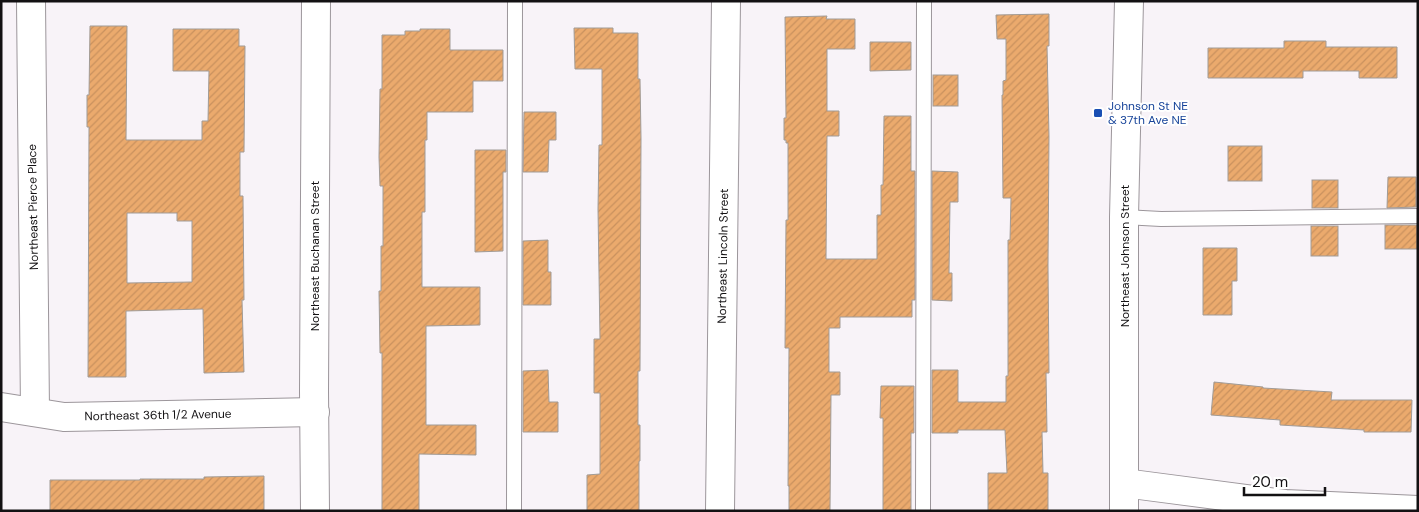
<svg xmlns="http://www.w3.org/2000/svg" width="1419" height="512" font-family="'DM Sans',sans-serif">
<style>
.building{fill:url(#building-hatch);stroke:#a19b96;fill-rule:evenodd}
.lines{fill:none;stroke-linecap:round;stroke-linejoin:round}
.service-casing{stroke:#9c969b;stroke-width:16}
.minor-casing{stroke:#9c969b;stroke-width:30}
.tertiary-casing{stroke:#9c969b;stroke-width:30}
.service{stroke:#fff;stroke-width:14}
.minor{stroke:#fff;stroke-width:28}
.tertiary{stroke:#fff;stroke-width:28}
.transit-dot{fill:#1a4fb4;stroke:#fff;stroke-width:2}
.labels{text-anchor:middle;stroke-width:4;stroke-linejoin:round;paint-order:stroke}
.transit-label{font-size:12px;fill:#164399;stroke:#fff;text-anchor:start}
.street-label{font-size:12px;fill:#131113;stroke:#fff}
</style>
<defs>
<pattern id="building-hatch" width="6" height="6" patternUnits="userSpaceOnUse" patternTransform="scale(1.25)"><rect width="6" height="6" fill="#ebaa6d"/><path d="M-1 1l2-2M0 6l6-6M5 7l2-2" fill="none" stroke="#c9915e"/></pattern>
</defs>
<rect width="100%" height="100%" fill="#f8f3f8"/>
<g class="building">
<path d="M1049,14V46H1047L1049,136L1048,266L1049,373H1046L1047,432H1042L1043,473H1048V511H988V473H1007L1005,430H958V433H932V370H958V402H1006V376H1008V240H1010L1011,198H1003L1002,95H1003V81L1006,80V39H997L996,15Z"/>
<path d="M827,16L826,19H855V49H827V111H839V136H827L826,259H877V215H881V185H883L884,116H911V171H915V300H912V317H840V328H829V372H840V395H831L830,511H789V486H788L789,348H785L786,220H788V143H786V140H784V118H786L785,17Z"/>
<path d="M90,26H127L126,140H202V121H208L209,71H173V29H239V46H245L244,152H240V196H243L244,300H242L244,372L204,373L203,309L126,311V377H88L89,127H87V95H89ZM127,213H177V221H192V282L127,283Z"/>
<path d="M574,28H613V33H638V79H640L641,138L640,371H638V425H640V461H639V511H587V475L600,474V393H594V339H600L598,209L599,145H602V69H575Z"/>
<path d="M420,29H450V50H503V81H473V112H427V140H425V212H422V287H480V325L426,326V425H476V455L419,454V511H382V353H380L379,291H381V246H383V186H380L379,157L380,89H382V35H405V31H420Z"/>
<path d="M1284,41H1326V47H1397V78H1359V71H1303V78H1208V48H1284Z"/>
<path d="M870,42H911V70L870,71Z"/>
<rect x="933" y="75" width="25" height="31"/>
<path d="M524,112H556V140H549L548,172H523Z"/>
<rect x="1228" y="146" width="34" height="35"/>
<path d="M475,150H506V172H503V251L475,252Z"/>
<path d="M932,171L958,172V202H950L949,273H952V301L932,300Z"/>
<path d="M1388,177H1416V207L1387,208Z"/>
<rect x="1312" y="180" width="26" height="28"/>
<rect x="1385" y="225" width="32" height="24"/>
<rect x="1311" y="226" width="27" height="30"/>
<path d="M548,240V272H551V305H523V241Z"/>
<path d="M1203,248H1237V281H1232V315H1203Z"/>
<path d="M548,370L549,402H558V432H523V371Z"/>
<path d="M1214,382L1263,387V388L1332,392L1331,400H1412L1411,432H1364V430L1280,425V420L1211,415Z"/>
<path d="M881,386H914V433H911V511H883V418H880Z"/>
<path d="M264,476V511H50V480H140V479H204V477Z"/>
</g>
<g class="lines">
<defs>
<g id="service">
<path d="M1124,217L1161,219L1418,216"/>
<path d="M514,511L515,1"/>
<path d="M923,511L924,1"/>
</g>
<g id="minor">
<path d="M31,1L35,412"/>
<path d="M1,407L64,417L315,412"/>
<path d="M1124,483L1285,504L1418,510"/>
<path d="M315,511L314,391L316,1"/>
<path d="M720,511L726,1"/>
</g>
<path id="tertiary" d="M1124,511V217L1129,1"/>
</defs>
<use href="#service" class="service-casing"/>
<use href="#minor" class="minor-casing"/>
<use href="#tertiary" class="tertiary-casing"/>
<use href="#service" class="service"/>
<use href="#minor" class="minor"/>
<use href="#tertiary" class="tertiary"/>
</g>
<rect class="transit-dot" x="1093" y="108" width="10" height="10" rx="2.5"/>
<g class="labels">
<g class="transit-label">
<text x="1108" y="110">Johnson St NE<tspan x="1108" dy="14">&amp; 37th Ave NE</tspan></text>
</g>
<g class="street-label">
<text transform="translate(33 207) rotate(-91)" y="4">Northeast Pierce Place</text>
<text transform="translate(315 256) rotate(-90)" y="4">Northeast Buchanan Street</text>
<text transform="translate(723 256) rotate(-89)" y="4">Northeast Lincoln Street</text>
<text transform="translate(1125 256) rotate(-90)" y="4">Northeast Johnson Street</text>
<text transform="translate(158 415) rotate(-1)" y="4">Northeast 36th 1/2 Avenue</text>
</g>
</g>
<rect width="1419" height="512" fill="none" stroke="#131113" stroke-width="5"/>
<path d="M1244 487v8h81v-8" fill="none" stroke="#131113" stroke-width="2.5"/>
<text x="1252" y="487" font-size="15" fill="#131113" stroke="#ffffff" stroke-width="4" paint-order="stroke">20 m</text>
</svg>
